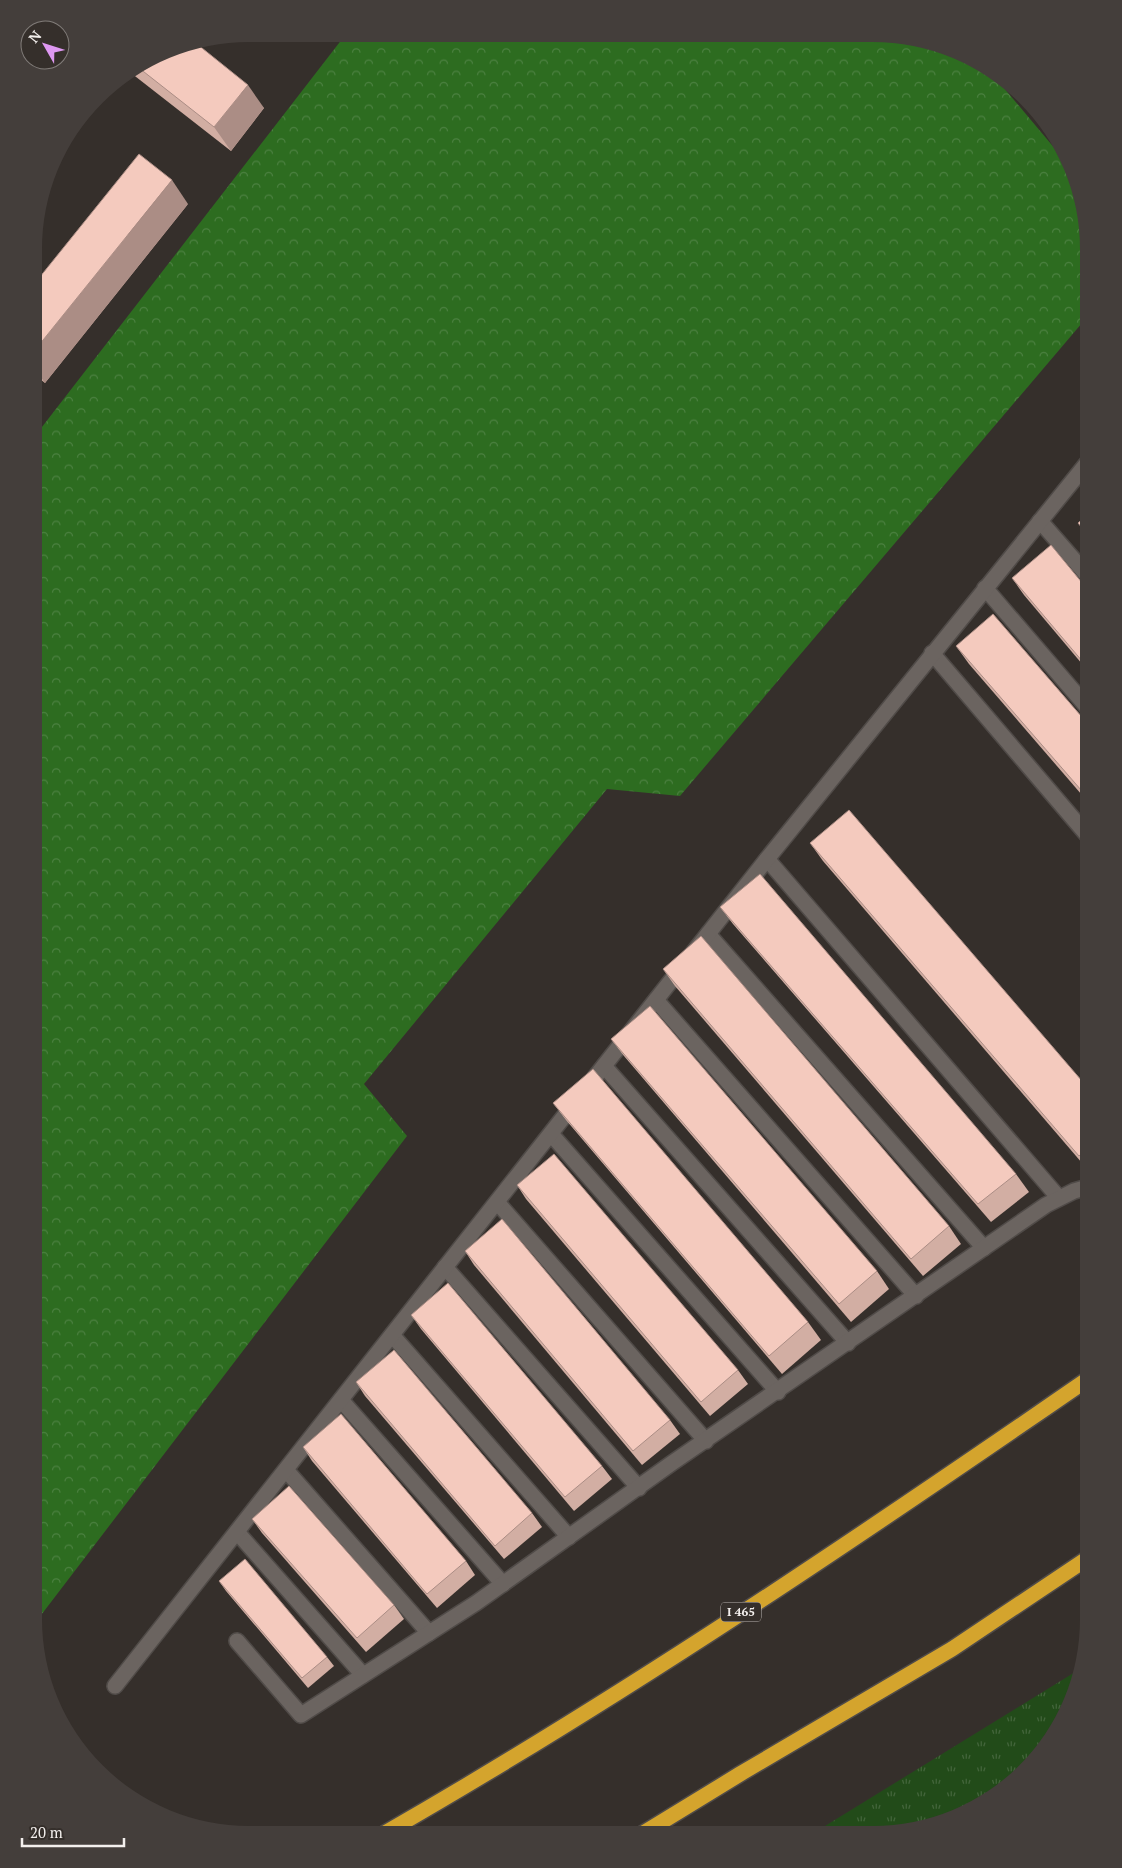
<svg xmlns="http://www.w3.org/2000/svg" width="1122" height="1868" font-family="'PT Serif',serif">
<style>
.grass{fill:url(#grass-tufts)}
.forest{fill:url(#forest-crowns)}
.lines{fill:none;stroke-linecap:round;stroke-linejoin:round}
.lane-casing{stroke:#504b48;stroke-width:18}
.highway-casing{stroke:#504b48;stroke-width:18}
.lane{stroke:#6b6460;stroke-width:15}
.highway{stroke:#d4a42d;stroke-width:15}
.wall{fill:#d2aea3}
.shaded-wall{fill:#ab8d85}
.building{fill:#f4cabe;stroke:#ab8d85}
.labels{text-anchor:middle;stroke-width:5;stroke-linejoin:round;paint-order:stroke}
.shield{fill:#352f2b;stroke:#bab5b3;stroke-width:1}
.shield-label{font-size:12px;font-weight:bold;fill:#f3efed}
</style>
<defs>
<pattern id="grass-tufts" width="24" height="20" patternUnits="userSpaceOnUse" patternTransform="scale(1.25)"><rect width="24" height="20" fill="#224b19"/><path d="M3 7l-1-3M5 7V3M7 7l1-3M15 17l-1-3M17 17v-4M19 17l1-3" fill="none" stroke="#43653b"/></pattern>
<pattern id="forest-crowns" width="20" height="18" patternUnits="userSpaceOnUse" patternTransform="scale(1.25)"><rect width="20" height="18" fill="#2d6c20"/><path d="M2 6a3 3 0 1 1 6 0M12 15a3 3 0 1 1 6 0" fill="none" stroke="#4c8141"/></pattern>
</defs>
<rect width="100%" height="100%" fill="#352f2b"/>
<path class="grass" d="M1080,1669L1077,1688L1044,1749L1004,1789L955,1818L872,1834H812Z"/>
<path class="forest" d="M346,34L901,36L955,50L988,69L1072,169L1088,250V316L680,796L607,789L364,1084L407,1136L35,1623V436Z"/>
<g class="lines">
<defs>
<g id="lane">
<path d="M1040,521L1088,576"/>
<path d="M985,588L1088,708"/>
<path d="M932,653L1088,836"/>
<path d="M767,859L1059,1198"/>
<path d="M708,934L984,1248"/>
<path d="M656,1000L916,1296"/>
<path d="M604,1066L848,1343"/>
<path d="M551,1134L778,1392"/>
<path d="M497,1202L706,1441"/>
<path d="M445,1267L639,1488"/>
<path d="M392,1335L569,1537"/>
<path d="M341,1400L503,1584"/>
<path d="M286,1470L429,1633"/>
<path d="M237,1532L363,1675"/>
<path d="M237,1641L301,1715L476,1603L672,1463L1046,1205L1074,1191L1088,1187"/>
<path d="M115,1686L767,859L1088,462"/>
</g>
<g id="highway">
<path d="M385,1833C627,1694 859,1537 1088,1379"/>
<path d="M642,1834L740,1774L952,1649L1088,1558"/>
</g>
</defs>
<use href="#lane" class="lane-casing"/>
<use href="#highway" class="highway-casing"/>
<use href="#lane" class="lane"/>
<use href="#highway" class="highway"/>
</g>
<g class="wall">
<path d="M167,50L264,108L231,151L131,73Z"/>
<path d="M188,204L45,383L35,375V283Z"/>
<path d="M1012,578L1088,590V671L1024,595Z"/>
<path d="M956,646L1088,724V802L969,664Z"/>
<path d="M810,843L1088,1088V1170L823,861Z"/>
<path d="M720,907L1016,1174L1029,1192L991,1222L733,924Z"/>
<path d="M663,969L949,1226L961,1244L923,1276L675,986Z"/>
<path d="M611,1039L877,1271L889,1289L851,1322L624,1056Z"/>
<path d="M553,1103L808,1322L821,1340L782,1374L566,1120Z"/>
<path d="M517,1185L738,1370L748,1384L710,1416L526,1199Z"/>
<path d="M465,1251L670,1420L680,1434L642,1465L474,1265Z"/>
<path d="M411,1315L602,1466L612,1479L574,1511L421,1329Z"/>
<path d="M356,1382L532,1513L542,1527L504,1559L365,1396Z"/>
<path d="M303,1447L466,1561L475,1575L437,1608L312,1461Z"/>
<path d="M252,1519L394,1605L404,1619L366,1652L262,1533Z"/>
<path d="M219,1581L327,1657L334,1666L308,1688L226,1591Z"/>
</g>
<g class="shaded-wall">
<path d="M248,85L264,108L231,151L214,127Z"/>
<path d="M172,180L188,204L45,383L35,369V350Z"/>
</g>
<g class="building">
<path d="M197,44L248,85L214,127L139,68L167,50Z"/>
<path d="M139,154L172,180L35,350V283Z"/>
<path d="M1088,514V535L1078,523Z"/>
<path d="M1051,545L1088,590V668L1012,578Z"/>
<path d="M993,614L1088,724V798L956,646Z"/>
<path d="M849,810L1088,1088V1148L1079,1156L810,843Z"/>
<path d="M760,874L1016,1174L978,1204L720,907Z"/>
<path d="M701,936L949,1226L911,1259L663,969Z"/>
<path d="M650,1006L877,1271L839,1304L611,1039Z"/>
<path d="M593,1069L808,1322L769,1356L553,1103Z"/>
<path d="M554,1154L738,1370L701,1402L517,1185Z"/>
<path d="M502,1219L670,1420L633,1451L465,1251Z"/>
<path d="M448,1283L602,1466L565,1497L411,1315Z"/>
<path d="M394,1350L532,1513L495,1546L356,1382Z"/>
<path d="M341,1414L466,1561L427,1594L303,1447Z"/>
<path d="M289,1486L394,1605L357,1638L252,1519Z"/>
<path d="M245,1559L327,1657L302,1678L219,1581Z"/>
</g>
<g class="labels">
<rect class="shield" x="721" y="1602.5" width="40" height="19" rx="4"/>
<g class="shield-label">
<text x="741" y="1616">I 465</text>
</g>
</g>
<path d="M0 0H1122V1868H0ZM249 42H873A207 207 0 0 1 1080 249V1619A207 207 0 0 1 873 1826H249A207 207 0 0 1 42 1619V249A207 207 0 0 1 249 42Z" fill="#443e3b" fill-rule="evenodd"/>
<g transform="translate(45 45) rotate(309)"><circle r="24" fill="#352f2b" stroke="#817c79"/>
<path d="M0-4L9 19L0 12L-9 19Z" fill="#de98f2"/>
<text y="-8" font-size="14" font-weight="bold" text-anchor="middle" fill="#f3efed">N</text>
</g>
<path d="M22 1838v8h102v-8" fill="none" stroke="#f3efed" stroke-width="2.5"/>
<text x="30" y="1838" font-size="15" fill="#f3efed" stroke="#352f2b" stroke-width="4" paint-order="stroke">20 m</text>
</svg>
